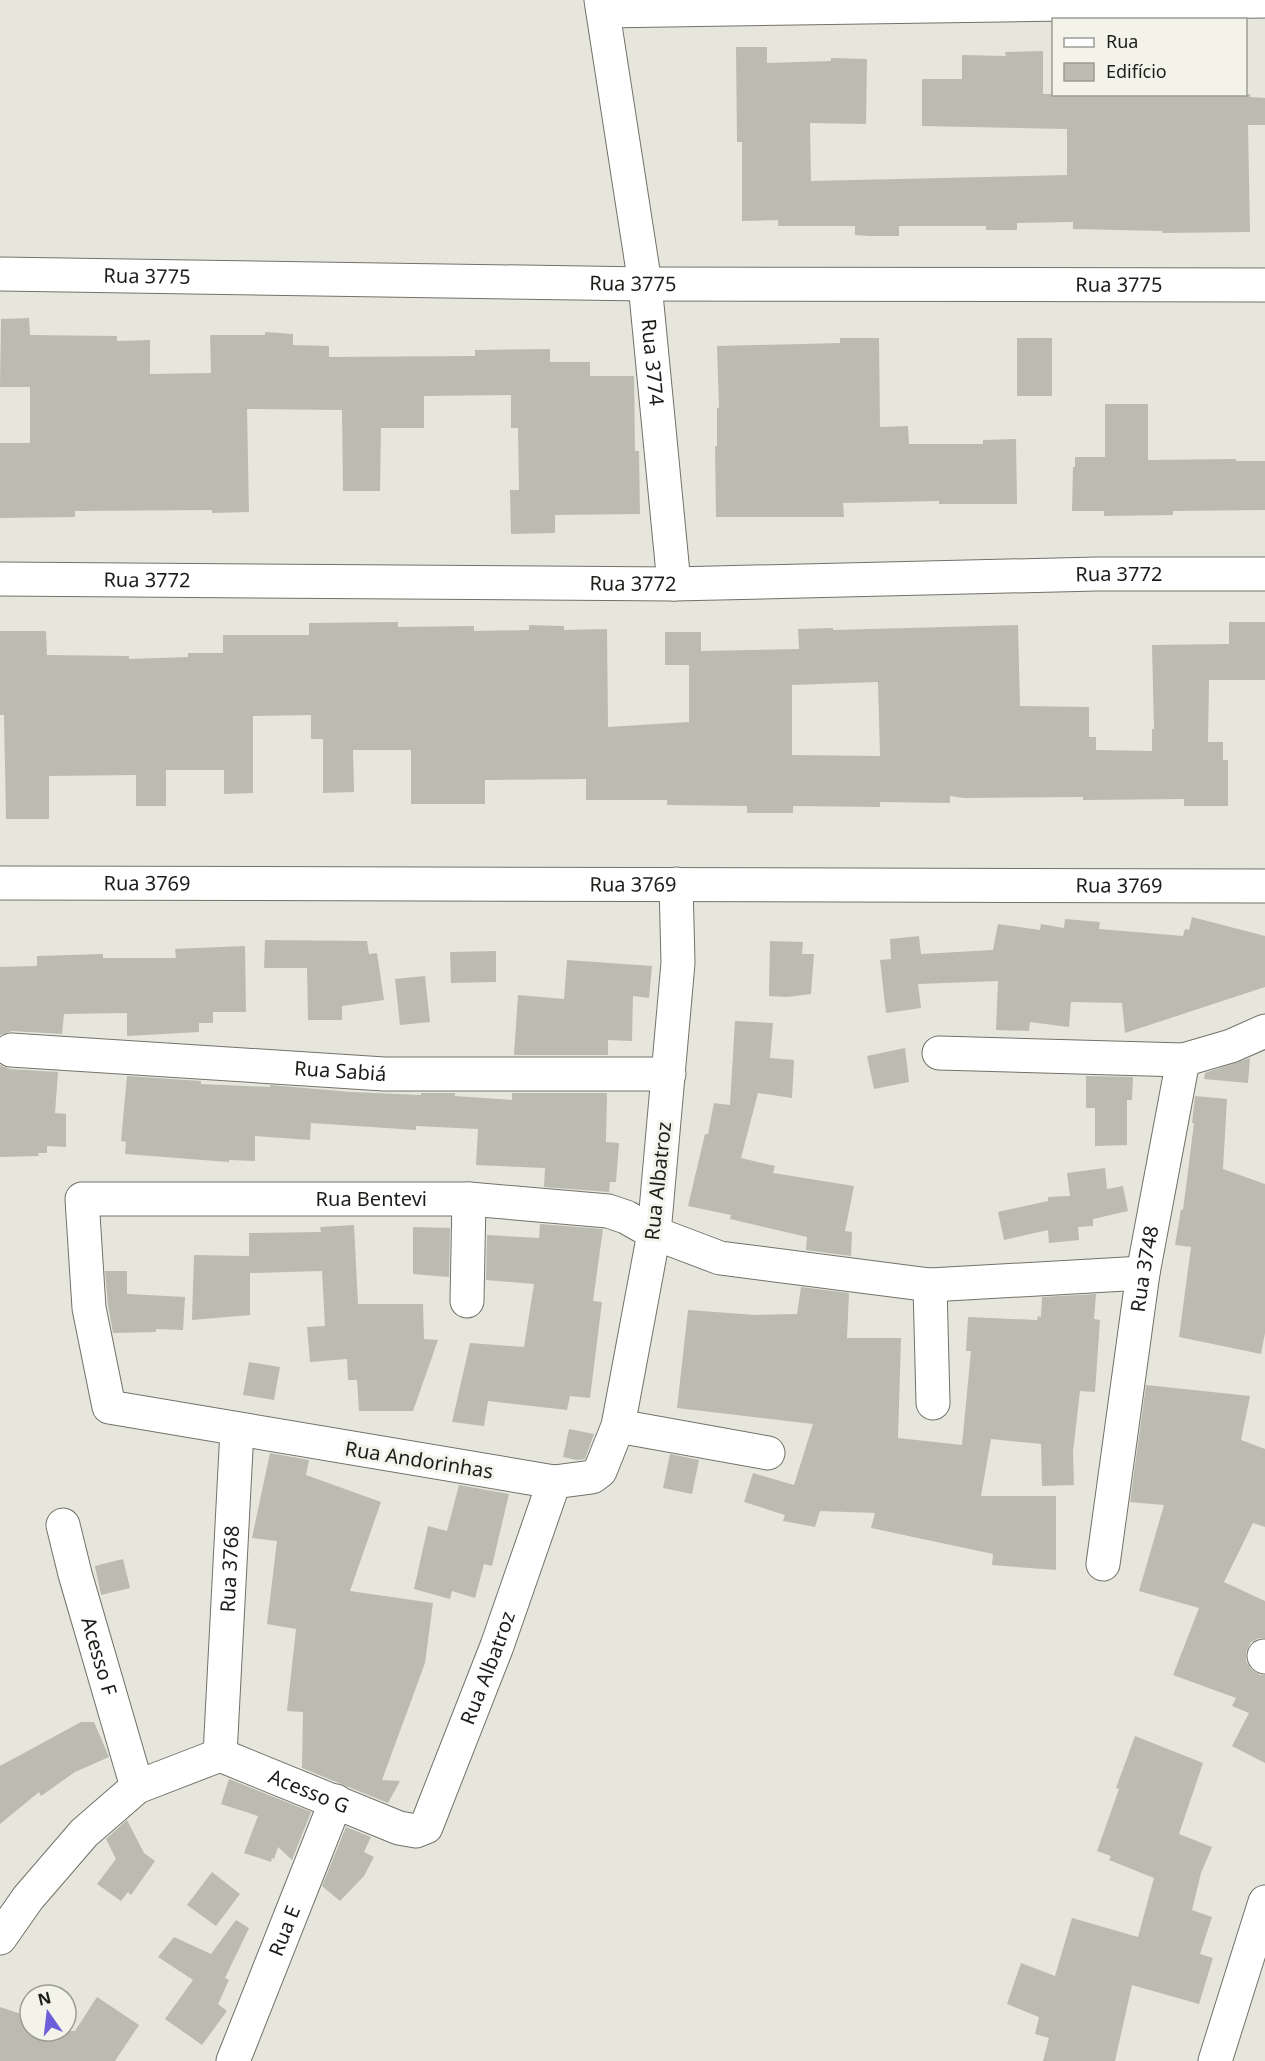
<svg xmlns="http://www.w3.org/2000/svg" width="1265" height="2061" font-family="'Noto Sans',sans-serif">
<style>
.building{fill:#bbbbb2;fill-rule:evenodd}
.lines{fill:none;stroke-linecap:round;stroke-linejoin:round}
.minor-casing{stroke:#727269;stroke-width:35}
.minor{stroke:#fff;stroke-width:33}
.labels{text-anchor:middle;stroke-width:6;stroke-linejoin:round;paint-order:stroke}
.street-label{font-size:20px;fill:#1d1d1a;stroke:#f3f3ea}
</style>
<rect width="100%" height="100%" fill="#e6e6dd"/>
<g class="building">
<path d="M736,47H767V63L831,61V58L867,59L866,124L810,123L811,181L1067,175V129L922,126V79H962V55L1006,56L1005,52L1043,51V94H1127V96L1250,94V97L1265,98V125H1248L1250,232L1162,233V231L1073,229V222L1017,223V230H986V226H899V236H869L855,235V226H778V220L742,221V142H737Z"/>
<path d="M29,318L30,335L117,336V341L150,340V374L211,373L210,335H265V332L293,334V345L329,346V357L475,356V350L550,349V362H590V376H634L635,451H639L640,514L555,515V533L511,534L510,490H519L518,428H511V395L424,396V428H381L380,491H343L342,410L247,409L249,512L212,513V510L75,511V517L0,518V443H30V387H0L1,319Z"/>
<path d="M840,338H879L880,427L908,426L909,444H983V440L1016,439L1017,504H939V501L843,503L844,517H716L715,446H717V408H719L717,346L840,343Z"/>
<rect x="1017" y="338" width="35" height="58"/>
<path d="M1105,404H1148V460L1236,459V461H1265V510L1173,511V515L1104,516V511H1072L1073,467H1075V457H1105Z"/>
<path d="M398,622V627L474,626V631L529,630V625L564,626V630L607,629L608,727L689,722V665H665V632H701V651L799,649L798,629L833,628V630L1018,625L1020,706L1089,707V737H1096V750L1152,751V729H1154L1152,645L1229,644V622H1265V680H1209L1208,742H1223V760H1228V806H1184V799L1083,800V797L964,798L950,796V803L880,802V807L793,806V813H747V806L667,805V800H586V779L485,780V804H411V750H353L354,792L323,793V739H311V715L253,716V793L224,794V770H166V806H136V775L49,776V819H6L4,715H0V631H46L47,655L129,656V659L188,657V653H223V635H309V623ZM878,682L880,756L792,755V685Z"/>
<path d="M1192,917L1265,936V987L1125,1033L1122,1003L1071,1002L1069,1027L1030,1022L1029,1031L996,1030L998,981L918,984L921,1008L886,1013L880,960L891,959L890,939L919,936L921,954L993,950L998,924L1040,930L1041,924L1064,928L1065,919L1100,922L1099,929L1183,936L1185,929L1189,930Z"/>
<path d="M265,940L367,941L369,954L377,953L384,1000L342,1006V1020H308L307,968H264Z"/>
<path d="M770,941L803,942L802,954H814L811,994L787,997L769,996Z"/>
<path d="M245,946L246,1012H213V1023H199V1032L127,1036V1013L64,1014L62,1034L12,1031L0,1035V967L37,966V956L103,954V958H176L175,949Z"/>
<path d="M496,951V982L451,983L450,952Z"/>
<path d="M567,960L652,966L649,998L633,996L632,1041L608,1040V1055H514L518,995L564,999Z"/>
<path d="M425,976L430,1022L400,1025L395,979Z"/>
<path d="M735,1021L773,1023L770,1058L794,1060L792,1098L758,1093L741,1158L775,1166L773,1173L854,1186L845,1231L852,1232L851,1256L806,1250L807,1237L730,1219L731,1215L688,1206L705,1134H708L714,1103L730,1105Z"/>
<path d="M905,1048L909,1082L874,1089L867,1056Z"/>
<path d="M1250,1058L1248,1083L1204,1079L1205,1073Z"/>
<path d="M0,1065L10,1069L58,1072L55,1113L66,1114V1147L47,1146V1153H38L39,1156L0,1157Z"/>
<path d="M127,1076L201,1081V1084L270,1087V1085L351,1092L421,1095V1093H455V1096L512,1100V1093H607L606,1142L619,1143L616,1182H610L609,1192L544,1187L545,1168L476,1165L478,1129L416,1126V1130L311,1123L310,1140L255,1136V1161L229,1160V1162L125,1154L126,1142L121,1141Z"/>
<path d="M1086,1076L1133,1077L1132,1100H1127V1145L1095,1146V1108H1086Z"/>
<path d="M1195,1096L1227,1099L1223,1169L1265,1184V1333L1261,1354L1179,1337L1191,1247L1175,1245L1181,1209L1183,1210L1194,1123H1192Z"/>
<path d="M1105,1168L1107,1189L1123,1186L1128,1211L1093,1219V1226L1078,1227L1079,1240L1049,1243L1048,1230L1004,1240L998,1212L1048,1201V1197L1070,1196L1067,1173Z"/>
<path d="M540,1224L603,1229L593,1301L602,1302L590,1398L570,1396L567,1410L488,1401L484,1426L452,1422L470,1343L524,1347L534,1284L486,1280L487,1235L539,1238Z"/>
<path d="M354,1225L358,1304H423L424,1339L438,1340L413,1411H359L357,1380H348L347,1359L310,1362L307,1327L325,1326L322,1271L250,1273V1315L192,1320L194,1255L249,1256V1233L321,1232L320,1227Z"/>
<path d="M413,1227L450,1228L449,1277L413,1274Z"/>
<path d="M105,1271H127V1294L185,1297L183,1330L156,1329V1332L113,1333L108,1306Z"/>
<path d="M801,1287L849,1293L847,1338H901L898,1438L962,1445L971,1351H966L968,1317L1037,1320L1038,1316L1041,1317L1042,1297L1096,1294L1094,1319L1100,1320L1095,1392L1080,1391L1073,1452L1074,1485L1042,1486L1041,1444L991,1439L981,1496H1056V1570L992,1565L993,1554L871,1528L875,1513L820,1511L815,1527L783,1521L785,1515L744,1502L753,1473L794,1485L813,1424L677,1408L688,1310L756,1315L797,1314Z"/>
<path d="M249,1362L280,1367L274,1400L243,1395Z"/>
<path d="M1146,1385L1250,1396L1241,1440L1265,1449V1527L1253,1523L1224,1582L1265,1601V1638H1259L1251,1642L1246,1652V1661L1251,1669L1260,1675H1265V1763L1232,1746L1249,1713L1232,1706L1236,1698L1173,1675L1199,1608L1139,1591L1164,1505L1130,1502Z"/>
<path d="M569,1429L594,1434L585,1459L577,1460L563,1457Z"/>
<path d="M270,1453L309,1460L306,1475L381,1502L350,1591L433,1603L425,1663L382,1780L400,1781L388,1803L302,1768L303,1712L287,1711L296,1629L267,1624L277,1541L252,1538Z"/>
<path d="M670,1454L699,1460L692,1494L663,1488Z"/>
<path d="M459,1485L509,1494L492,1566L484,1564L475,1598L452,1591L450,1599L414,1589L428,1526L447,1531Z"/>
<path d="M123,1559L130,1588L101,1595L95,1566Z"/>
<path d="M81,1722H94L109,1757L75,1772L41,1796L39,1792L0,1824V1766Z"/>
<path d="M1135,1736L1203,1763L1179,1834L1212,1847L1201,1873L1192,1910L1212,1917L1200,1954L1213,1958L1199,2004L1132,1985L1115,2061H1043L1049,2038L1035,2034L1039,2017L1007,2004L1021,1963L1055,1976L1072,1918L1138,1937L1154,1878L1109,1860L1111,1856L1097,1851L1119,1789L1116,1788Z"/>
<path d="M229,1779L311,1812L292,1860L278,1847L274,1859L272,1858L271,1862L244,1853L258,1816L221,1804Z"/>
<path d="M127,1820L144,1853L155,1861L131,1895L128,1892L121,1901L97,1884L116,1859L106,1839Z"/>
<path d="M346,1827L371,1837L364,1852L374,1857L364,1876L340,1901L322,1886Z"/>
<path d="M212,1872L240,1894L216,1926L187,1905Z"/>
<path d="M236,1920L249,1928L225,1978L229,1980L218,2004L227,2011L202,2045L165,2019L193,1980L158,1957L174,1937L211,1954Z"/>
<path d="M97,1997L139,2025L115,2061H0V2007L30,2017V2031H75Z"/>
</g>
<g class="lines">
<defs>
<g id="minor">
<path id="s1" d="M601,0L645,284L674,584"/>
<path d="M603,11L1265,1"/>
<path id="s2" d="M0,274L645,284L1265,285"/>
<path id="s3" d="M0,579L674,584L1097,574H1265"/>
<path id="s4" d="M0,883L1265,886"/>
<path id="s5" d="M676,884L678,963L654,1233L618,1426L600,1471L592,1477L554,1482L109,1407L89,1308L82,1199H469L608,1211L626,1217L654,1233L720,1258L930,1285L1143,1273"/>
<path id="s6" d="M11,1050L384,1074H669"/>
<path d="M939,1053L1183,1060"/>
<path d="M930,1285L933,1403"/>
<path d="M467,1301L469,1199"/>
<path d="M618,1426L768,1453"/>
<path id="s7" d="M63,1525L75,1574L137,1787"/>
<path id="s8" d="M1103,1564L1143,1273L1183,1060L1231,1046L1265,1031"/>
<path d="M1264,1656L1265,1657"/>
<path id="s9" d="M220,1755L399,1828L416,1831L426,1827L497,1646L554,1482"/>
<path id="s10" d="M0,1938L28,1898L84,1833L137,1787L220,1755L237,1430"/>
<path id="s11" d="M233,2061L336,1801"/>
<path d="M1215,2061L1265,1902"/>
</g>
</defs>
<use href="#minor" class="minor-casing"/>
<use href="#minor" class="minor"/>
</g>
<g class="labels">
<g class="street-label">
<text dy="7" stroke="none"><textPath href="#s2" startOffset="147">Rua 3775</textPath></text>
<text dy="7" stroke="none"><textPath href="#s2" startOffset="633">Rua 3775</textPath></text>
<text dy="7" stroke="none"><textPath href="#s2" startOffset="1119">Rua 3775</textPath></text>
<text dy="7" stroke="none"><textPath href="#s1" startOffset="366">Rua 3774</textPath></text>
<text dy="7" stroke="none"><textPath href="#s3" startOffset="1119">Rua 3772</textPath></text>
<text dy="7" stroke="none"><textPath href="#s3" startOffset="147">Rua 3772</textPath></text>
<text dy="7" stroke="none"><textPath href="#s3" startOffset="633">Rua 3772</textPath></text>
<text dy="7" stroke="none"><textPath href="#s4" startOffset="147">Rua 3769</textPath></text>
<text dy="7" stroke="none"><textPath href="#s4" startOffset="633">Rua 3769</textPath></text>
<text dy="7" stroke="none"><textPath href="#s4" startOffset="1119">Rua 3769</textPath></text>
<text dy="7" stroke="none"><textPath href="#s6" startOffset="330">Rua Sabiá</textPath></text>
<text transform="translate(658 1181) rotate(-84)" y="7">Rua Albatroz</text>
<text dy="7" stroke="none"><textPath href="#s5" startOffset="1594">Rua Bentevi</textPath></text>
<text dy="7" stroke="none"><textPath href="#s8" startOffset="298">Rua 3748</textPath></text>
<text transform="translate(419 1460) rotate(9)" y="7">Rua Andorinhas</text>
<text dy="7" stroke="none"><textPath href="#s10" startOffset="480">Rua 3768</textPath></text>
<text dy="7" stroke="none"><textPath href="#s7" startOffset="136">Acesso F</textPath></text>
<text dy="7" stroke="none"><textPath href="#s9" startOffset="392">Rua Albatroz</textPath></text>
<text dy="7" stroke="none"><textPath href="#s9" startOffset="96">Acesso G</textPath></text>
<text dy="7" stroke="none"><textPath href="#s11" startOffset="140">Rua E</textPath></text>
</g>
</g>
<rect x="1052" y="18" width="195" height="78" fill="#f3f3ea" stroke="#9d9d97" stroke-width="1.5"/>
<rect x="1064" y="38" width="30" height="9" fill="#ffffff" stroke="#9d9d97" stroke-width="1.5"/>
<text x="1106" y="48" font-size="18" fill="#1d1d1a">Rua</text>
<rect x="1064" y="63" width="30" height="18" fill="#bbbbb2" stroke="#9d9d97" stroke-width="1.5"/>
<text x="1106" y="78" font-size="18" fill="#1d1d1a">Edifício</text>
<g transform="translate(48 2013) rotate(346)"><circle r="28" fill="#f3f3ea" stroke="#9d9d97" stroke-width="1.5"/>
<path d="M0-4.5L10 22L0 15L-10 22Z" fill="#6c5fd9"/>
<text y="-9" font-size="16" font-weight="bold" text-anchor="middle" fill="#1d1d1a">N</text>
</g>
</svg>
